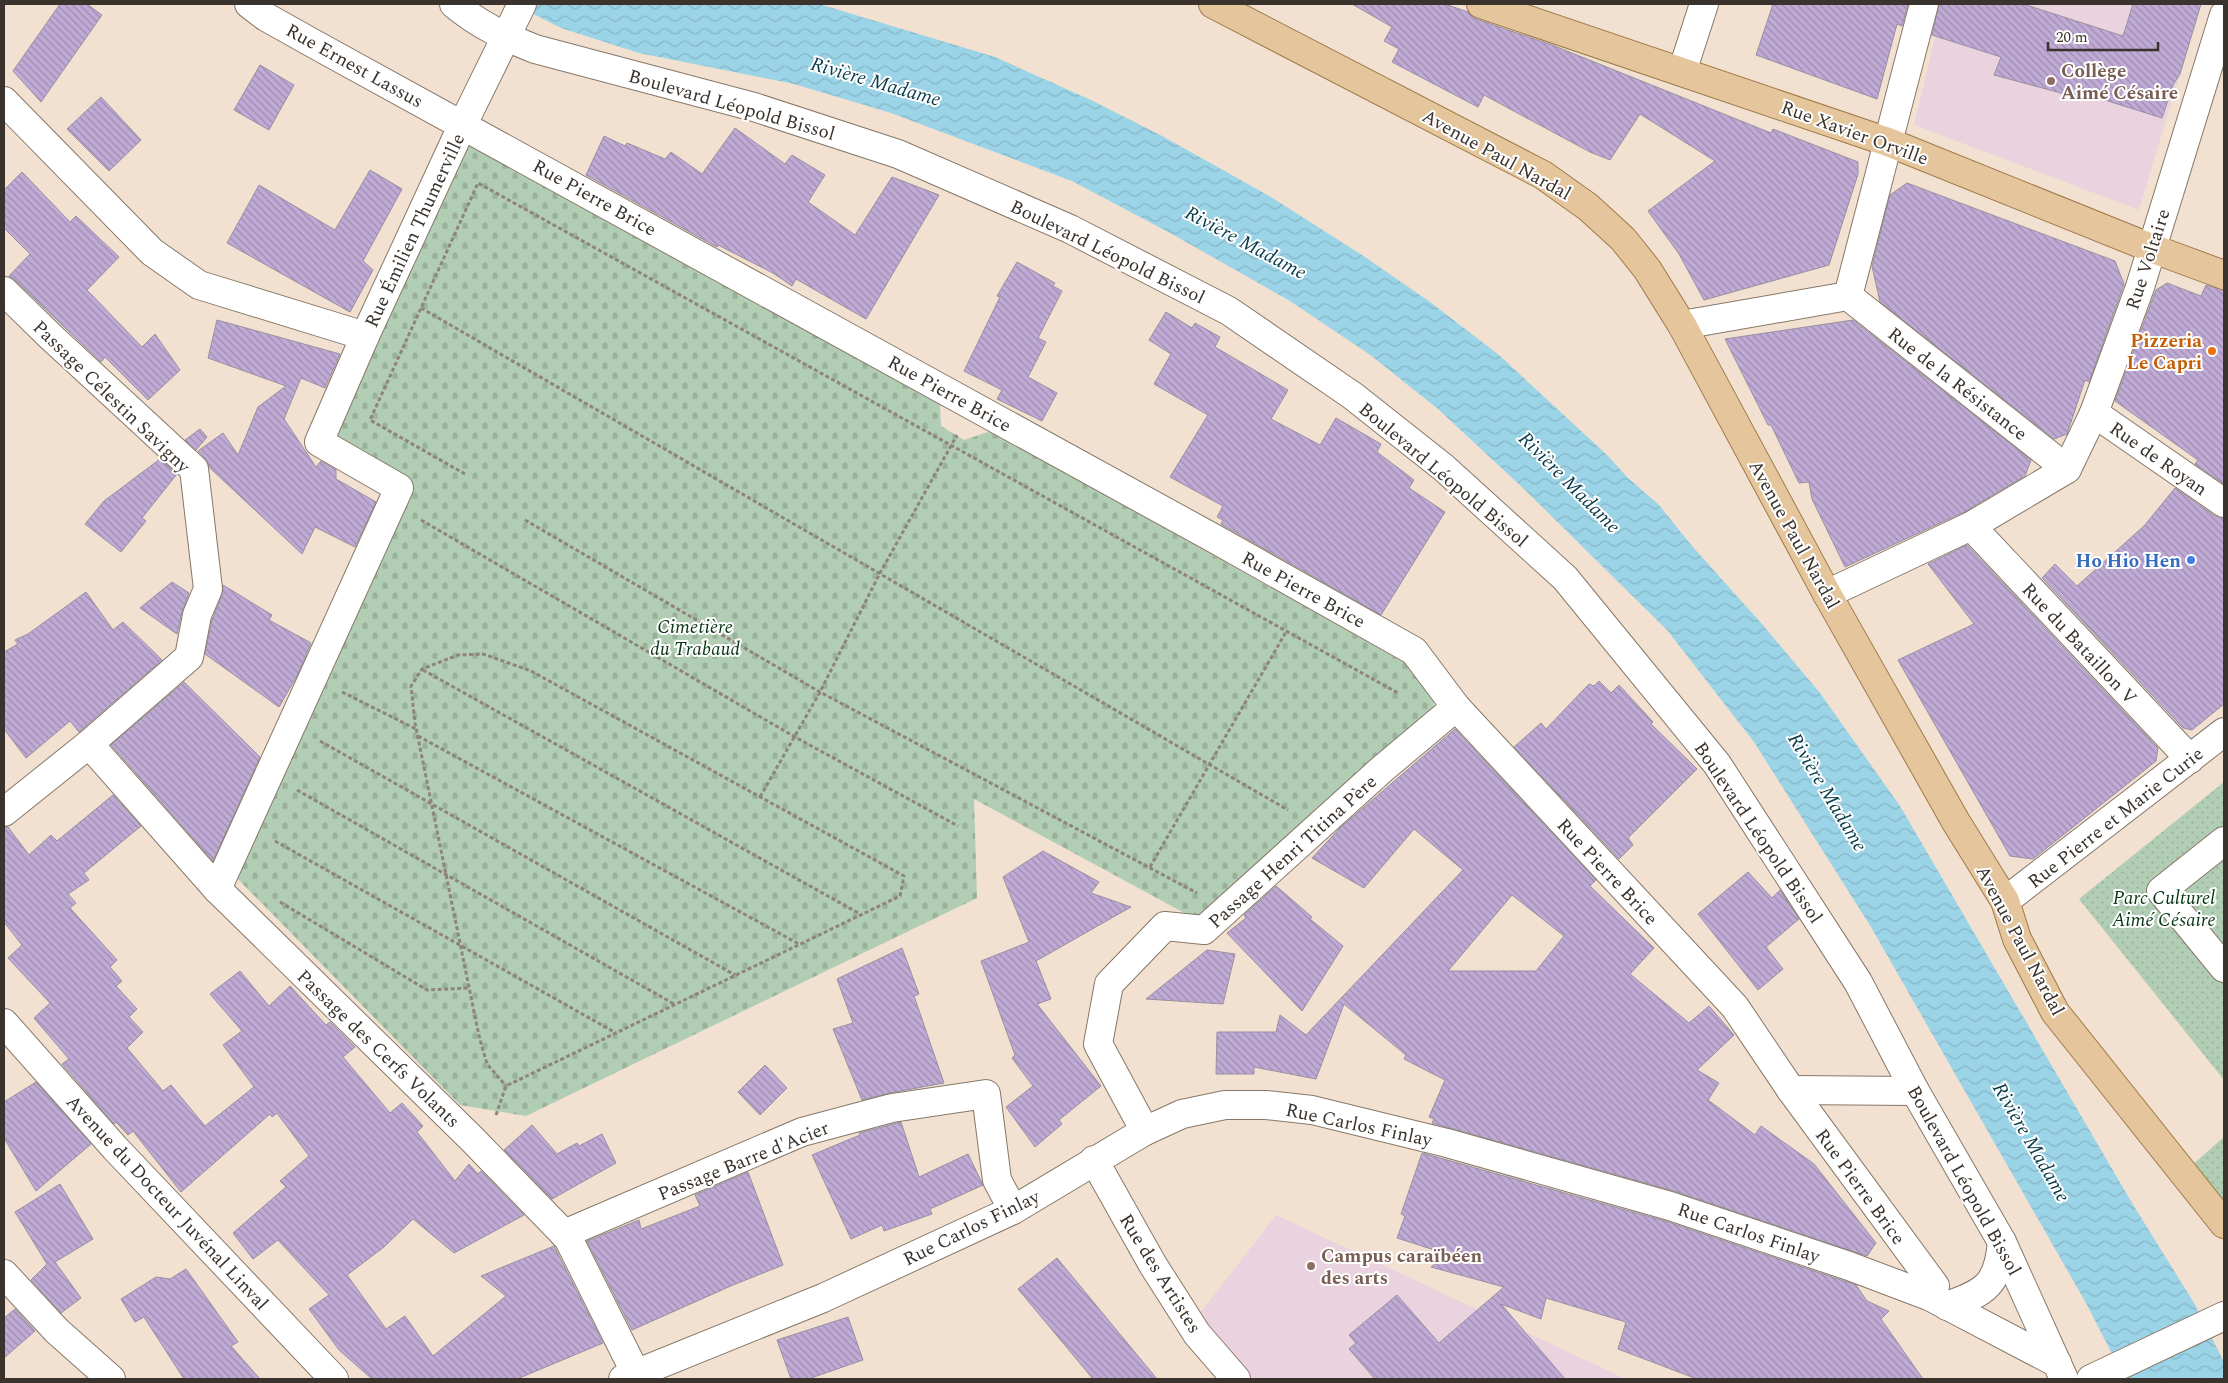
<svg xmlns="http://www.w3.org/2000/svg" width="2228" height="1383" font-family="Spectral,serif">
<style>
.education{fill:#ead3de}
.green{fill:url(#green-dots)}
.cemetery{fill:url(#cemetery-stones)}
.water{fill:url(#water-waves)}
.building{fill:url(#building-back-hatch);stroke:#988fa1;fill-rule:evenodd}
.lines{fill:none;stroke-linecap:round;stroke-linejoin:round}
.minor-casing{stroke:#877869;stroke-width:30}
.major-casing{stroke:#9d7949;stroke-width:30}
.path{stroke:#8f8479;stroke-width:3;stroke-dasharray:4 2.5;stroke-linecap:butt}
.minor{stroke:#fff;stroke-width:28}
.major{stroke:#e5c59b;stroke-width:28}
.education-dot{fill:#8d6e63;stroke:#fff;stroke-width:2}
.food-dot{fill:#e8710a;stroke:#fff;stroke-width:2}
.shop-dot{fill:#3f7fe0;stroke:#fff;stroke-width:2}
.labels{text-anchor:middle;stroke-width:4;stroke-linejoin:round;paint-order:stroke}
.street-label{font-size:19px;fill:#3a332d;stroke:#fff}
.education-label{font-size:19px;font-weight:bold;fill:#785e54;stroke:#fff;text-anchor:start}
.food-label{font-size:19px;font-weight:bold;fill:#c56008;stroke:#fff;text-anchor:end}
.shop-label{font-size:19px;font-weight:bold;fill:#366cbe;stroke:#fff;text-anchor:end}
.park-label{font-size:19px;font-style:italic;fill:#073514;stroke:#fff}
.water-label{font-size:20px;font-style:italic;fill:#0a3d4b;stroke:#fff}
</style>
<defs>
<pattern id="green-dots" width="8" height="8" patternUnits="userSpaceOnUse" patternTransform="scale(1.25)"><rect width="8" height="8" fill="#b1cdb4"/><path d="M2 2h.1M6 6h.1" fill="none" stroke="#99b09b" stroke-width="1.8" stroke-linecap="round"/></pattern>
<pattern id="cemetery-stones" width="16" height="16" patternUnits="userSpaceOnUse" patternTransform="scale(1.25)"><rect width="16" height="16" fill="#b1cdb4"/><path d="M2 7V4a2 2 0 0 1 4 0v3zM10 15v-3a2 2 0 0 1 4 0v3z" fill="#99b09b"/></pattern>
<pattern id="water-waves" width="16" height="10" patternUnits="userSpaceOnUse" patternTransform="scale(1.25)"><rect width="16" height="10" fill="#9bd3e7"/><path d="M0 5q4-4 8 0t8 0" fill="none" stroke="#86b6c6"/></pattern>
<pattern id="building-back-hatch" width="6" height="6" patternUnits="userSpaceOnUse" patternTransform="scale(1.25)"><rect width="6" height="6" fill="#c0abd6"/><path d="M-1 5l2 2M0 0l6 6M5-1l2 2" fill="none" stroke="#9d8cae"/></pattern>
</defs>
<rect width="100%" height="100%" fill="#f2e1d0"/>
<g class="education">
<path d="M1943,4H2201L2139,210L1914,125Z"/>
<path d="M1276,1215L1626,1379H1253L1197,1317Z"/>
</g>
<g class="green">
<path d="M2224,782V1080L2079,899Z"/>
<path d="M2224,1137V1203L2191,1166Z"/>
</g>
<path class="cemetery" d="M469,145L940,404L941,426L964,440L991,431L1407,664L1432,695L1435,712L1201,922L974,799L977,898L526,1116L460,1105L234,875L410,485L333,438Z"/>
<path class="water" d="M514,4H819L995,57L1091,100L1164,137L1271,197L1365,257L1430,302L1499,355L1607,455L1627,477L1659,505L1692,546L1762,624L1820,693L1900,806L2132,1203L2194,1303L2224,1362V1379H2125L2086,1303L1871,927L1754,742L1667,630L1523,488L1438,409L1369,354L1290,301L1172,234L1072,181L891,113L794,84L639,53L561,28Z"/>
<g class="building">
<path d="M60,4H87L102,15L41,102L13,71Z"/>
<path d="M1352,4H1445L1468,12L1476,19L1552,45L1771,133L1773,129L1858,162V174L1829,265L1704,300L1679,254L1648,211L1715,161L1640,114L1610,160L1590,152L1484,95L1478,107L1392,62L1399,49L1384,41L1392,27Z"/>
<path d="M1773,4H1908L1902,26L1897,24L1877,99L1756,55Z"/>
<path d="M1939,4H2023L2123,36L2133,4H2201L2180,74L2173,85L2162,118L2089,95L2087,100L1994,75L2001,57L1932,35Z"/>
<path d="M260,65L294,85L269,130L234,110Z"/>
<path d="M101,97L141,140L109,171L67,129Z"/>
<path d="M735,128L785,164L792,155L825,175L808,202L855,235L892,177L939,195L866,319L796,279L792,286L773,273L718,245L717,247L586,175L604,136L625,146L627,143L665,159L671,152L702,174Z"/>
<path d="M370,170L402,189L363,261L373,270L350,312L227,243L259,185L335,230Z"/>
<path d="M22,172L70,222L76,216L119,257L87,290L142,347L155,334L180,370L148,400L105,357L101,362L15,280L9,276L30,254L4,228V190Z"/>
<path d="M1907,183L2115,261L2124,284L2089,382L2085,380L2067,434L2054,439L1880,302L1872,266L1890,195Z"/>
<path d="M1017,262L1055,283L1053,286L1062,291L1038,338L1046,342L1028,377L1057,393L1042,421L997,399L1002,390L964,371L1000,297L997,296Z"/>
<path d="M2167,283L2201,296L2206,285L2224,290V484L2195,464L2198,460L2115,401L2156,290Z"/>
<path d="M1166,312L1192,328L1195,323L1220,337L1215,347L1288,390L1271,419L1320,445L1336,418L1381,444L1377,452L1414,480L1409,488L1445,512L1381,615L1221,524L1223,520L1217,517L1223,506L1170,477L1208,415L1154,384L1171,354L1149,340Z"/>
<path d="M217,320L340,354L325,388L301,378L284,419L316,467L321,461L336,470V479L376,502L355,547L315,527L302,554L210,468L205,458L198,451L223,433L238,455L258,407L286,386L208,358Z"/>
<path d="M1853,320L2031,460L2025,476L1964,512L1845,567L1812,499L1809,482L1799,483L1771,425H1768L1725,339Z"/>
<path d="M200,429L207,437L196,450L185,440Z"/>
<path d="M160,459L177,474L142,518L146,521L121,552L85,524L104,501Z"/>
<path d="M2175,488L2215,516L2224,518V704L2192,730L2183,728L2042,578L2055,564L2077,586L2144,526Z"/>
<path d="M1967,545L2158,748L2156,761L2033,859L2010,856L1898,660L1974,624L1928,564Z"/>
<path d="M172,582L189,593L182,612L177,634L140,608Z"/>
<path d="M223,585L272,615L269,620L311,643L297,676L279,707L205,654L212,620L222,595Z"/>
<path d="M86,592L113,630L123,622L162,660L79,732L70,721L26,758L4,729V652L18,644L15,640L28,634Z"/>
<path d="M1599,681L1611,693L1619,685L1653,722L1651,724L1697,769L1628,838L1633,845L1619,859L1514,747L1541,723L1546,729L1589,684L1594,686Z"/>
<path d="M184,682L260,757L213,861L111,745Z"/>
<path d="M1455,729L1596,880L1590,886L1654,948L1630,974L1689,1023L1709,1006L1734,1035L1697,1070L1719,1083L1708,1100L1755,1135L1761,1126L1814,1164L1876,1243L1867,1256L1674,1191L1432,1123L1434,1119L1429,1117L1445,1080L1404,1059L1406,1055L1344,1004L1316,1079L1254,1067V1074H1216L1217,1032H1276L1280,1015L1306,1035L1463,870L1414,829L1364,888L1312,858L1342,826ZM1512,895L1564,936L1536,971H1448Z"/>
<path d="M113,795L141,826L84,873L89,880L68,894L76,903L70,908L117,960L110,967L122,981L116,986L137,1009L129,1017L143,1032L127,1048L163,1091L171,1085L205,1126L254,1087L223,1045L242,1031L210,994L240,971L269,1006L290,986L326,1025L330,1022L355,1047L343,1057L390,1113L402,1103L423,1126L417,1132L455,1181L469,1164L478,1174L481,1171L524,1215L454,1253L413,1219L384,1247L347,1275L386,1329L405,1316L433,1356L506,1296L481,1276L554,1246L603,1343L517,1379H372L339,1350L309,1309L329,1295L278,1240L253,1259L233,1233L286,1187L280,1181L309,1156L277,1113L272,1117L270,1114L181,1192L133,1131L128,1135L116,1122L114,1124L62,1064L69,1059L34,1018L50,1003L8,958L22,945L4,922V827H8L29,855L51,835L57,841Z"/>
<path d="M1043,851L1099,882L1091,893L1131,907L1036,961L1051,999L1037,1004L1101,1086L1059,1120L1062,1124L1035,1147L1006,1107L1033,1086L1012,1058L1015,1055L981,961L1029,942L1003,877Z"/>
<path d="M1748,872L1772,898L1780,890L1799,919L1766,947L1783,969L1758,990L1698,914Z"/>
<path d="M1276,886L1312,917L1310,919L1343,946L1302,1011L1227,933L1246,918L1244,915Z"/>
<path d="M902,948L919,994L914,996L944,1083L890,1093L862,1100L833,1029L853,1023L837,979Z"/>
<path d="M1207,950L1235,954L1223,1004L1146,999Z"/>
<path d="M765,1065L787,1088L760,1115L738,1092Z"/>
<path d="M36,1082L91,1144L36,1191L4,1138V1102Z"/>
<path d="M901,1122L919,1177L968,1154L983,1185L930,1209L932,1214L884,1231L882,1225L851,1239L812,1155L860,1135L859,1133Z"/>
<path d="M532,1125L557,1154L577,1143L579,1146L602,1134L616,1163L552,1199L504,1150Z"/>
<path d="M1422,1153L1665,1221L1856,1285L1867,1301L1889,1311L1881,1319L1923,1379H1697L1618,1349L1626,1322L1546,1298L1541,1319L1501,1304L1565,1379H1375L1349,1349L1356,1343L1349,1335L1397,1295L1439,1343L1504,1287L1431,1267L1447,1254L1397,1238L1405,1216L1401,1214Z"/>
<path d="M748,1172L783,1265L733,1285L632,1330L587,1241L639,1220L641,1229L700,1206L695,1195Z"/>
<path d="M60,1184L93,1239L55,1262L81,1298L61,1313L31,1280L47,1264L15,1212Z"/>
<path d="M1057,1258L1157,1379H1093L1018,1289Z"/>
<path d="M186,1269L238,1342L231,1346L260,1379H184L144,1317L135,1322L121,1299L156,1277L170,1279Z"/>
<path d="M15,1309L35,1331L4,1358V1318Z"/>
<path d="M848,1317L863,1360L808,1379H791L777,1340Z"/>
</g>
<g class="lines">
<defs>
<g id="minor">
<path d="M249,4L266,17L316,45L1215,539L1414,651L1456,707L1735,1007L1791,1090L1935,1286L1931,1297"/>
<path d="M454,4C479,25 505,37 535,49L754,107L898,154L1070,229L1229,311L1353,396L1444,468L1565,578L1717,764L1858,982L1915,1091L2002,1242L2064,1379"/>
<path d="M1682,72L1704,4"/>
<path d="M4,101L152,252L199,285L365,336"/>
<path d="M4,291L50,336L194,469L208,589L197,615L189,657L89,744L4,812"/>
<path d="M1848,296L2067,469"/>
<path d="M1682,325L1848,296L1924,4"/>
<path d="M2094,413L2224,503"/>
<path d="M1971,526L2190,759"/>
<path d="M1827,594L1971,526L2067,469L2094,413L2140,287L2224,15"/>
<path d="M89,744L217,889L472,1139L568,1238L636,1374"/>
<path d="M2224,841L2161,891L2224,968"/>
<path d="M217,889L399,488L319,442L365,336L463,124L522,4"/>
<path d="M2005,901L2224,732"/>
<path d="M4,1023L115,1148L334,1379"/>
<path d="M1791,1090L1915,1091"/>
<path d="M1145,1131L1098,1044L1109,984L1165,926L1204,930L1381,770L1456,707"/>
<path d="M1094,1160L1153,1265L1197,1334L1236,1379"/>
<path d="M564,1234L802,1132L892,1108L986,1094L997,1180L1013,1210"/>
<path d="M4,1274L57,1331L111,1379"/>
<path d="M1947,1306C1986,1292 1998,1285 2002,1242"/>
<path d="M623,1379L823,1298L1013,1210L1145,1131L1182,1114L1225,1105H1266L1312,1110L1447,1143L1670,1206L1849,1266L1931,1297L2057,1363"/>
<path d="M2091,1379L2224,1316"/>
</g>
<g id="major">
<path d="M1213,4L1543,175L1588,207L1623,239L1647,269L1682,325L1827,594L1956,822L2005,901L2017,939L2055,1012L2224,1224"/>
<path d="M1481,4L1888,142L2151,248L2224,275"/>
</g>
</defs>
<use href="#minor" class="minor-casing"/>
<use href="#major" class="major-casing"/>
<g class="path">
<path d="M421,308L1288,810"/>
<path d="M465,474L370,420L478,183L1398,693"/>
<path d="M421,520L795,737L958,826"/>
<path d="M525,520L820,692L1197,893"/>
<path d="M423,670L860,914"/>
<path d="M342,692L416,729"/>
<path d="M418,736L799,944"/>
<path d="M320,741L735,975"/>
<path d="M297,790L674,1004"/>
<path d="M760,797L820,692L880,573L957,435"/>
<path d="M275,841L616,1033"/>
<path d="M1150,867L1286,632"/>
<path d="M280,902L427,990L469,988"/>
<path d="M496,1115L506,1086L900,896L904,876L531,671L483,654L458,655L422,669L411,686L415,723L479,1036L487,1064L506,1086"/>
</g>
<use href="#minor" class="minor"/>
<use href="#major" class="major"/>
</g>
<g class="education-dot">
<circle cx="2051" cy="81" r="5"/>
<circle cx="1311" cy="1266" r="5"/>
</g>
<circle class="food-dot" cx="2212" cy="351" r="5"/>
<circle class="shop-dot" cx="2191" cy="560" r="5"/>
<g class="labels">
<g class="street-label">
<text transform="translate(355 65) rotate(29)" y="7">Rue Ernest Lassus</text>
<text transform="translate(732 104) rotate(16)" y="7">Boulevard Léopold Bissol</text>
<text transform="translate(1855 132) rotate(20)" y="7">Rue Xavier Orville</text>
<text transform="translate(1497 154) rotate(29)" y="7">Avenue Paul Nardal</text>
<text transform="translate(595 197) rotate(29)" y="7">Rue Pierre Brice</text>
<text transform="translate(414 230) rotate(-65)" y="7">Rue Émilien Thumerville</text>
<text transform="translate(1108 251) rotate(26)" y="7">Boulevard Léopold Bissol</text>
<text transform="translate(2147 259) rotate(-72)" y="7">Rue Voltaire</text>
<text transform="translate(1958 383) rotate(38)" y="7">Rue de la Résistance</text>
<text transform="translate(950 393) rotate(29)" y="7">Rue Pierre Brice</text>
<text transform="translate(112 396) rotate(44)" y="7">Passage Célestin Savigny</text>
<text transform="translate(2159 458) rotate(35)" y="7">Rue de Royan</text>
<text transform="translate(1444 474) rotate(40)" y="7">Boulevard Léopold Bissol</text>
<text transform="translate(1795 534) rotate(61)" y="7">Avenue Paul Nardal</text>
<text transform="translate(1304 589) rotate(29)" y="7">Rue Pierre Brice</text>
<text transform="translate(2080 643) rotate(47)" y="7">Rue du Bataillon V</text>
<text transform="translate(2115 817) rotate(-38)" y="7">Rue Pierre et Marie Curie</text>
<text transform="translate(1759 832) rotate(56)" y="7">Boulevard Léopold Bissol</text>
<text transform="translate(1292 851) rotate(-42)" y="7">Passage Henri Titina Père</text>
<text transform="translate(1608 871) rotate(47)" y="7">Rue Pierre Brice</text>
<text transform="translate(2021 940) rotate(62)" y="7">Avenue Paul Nardal</text>
<text transform="translate(379 1048) rotate(44)" y="7">Passage des Cerfs Volants</text>
<text transform="translate(1359 1124) rotate(12)" y="7">Rue Carlos Finlay</text>
<text transform="translate(743 1160) rotate(-22)" y="7">Passage Barre d'Acier</text>
<text transform="translate(1965 1180) rotate(61)" y="7">Boulevard Léopold Bissol</text>
<text transform="translate(1861 1186) rotate(54)" y="7">Rue Pierre Brice</text>
<text transform="translate(168 1202) rotate(47)" y="7">Avenue du Docteur Juvénal Linval</text>
<text transform="translate(971 1227) rotate(-26)" y="7">Rue Carlos Finlay</text>
<text transform="translate(1749 1232) rotate(19)" y="7">Rue Carlos Finlay</text>
<text transform="translate(1161 1273) rotate(58)" y="7">Rue des Artistes</text>
</g>
<g class="education-label">
<text x="2061" y="77">Collège<tspan x="2061" dy="22">Aimé Césaire</tspan></text>
<text x="1321" y="1262">Campus caraïbéen<tspan x="1321" dy="22">des arts</tspan></text>
</g>
<g class="food-label">
<text x="2202" y="347">Pizzeria<tspan x="2202" dy="22">Le Capri</tspan></text>
</g>
<g class="shop-label">
<text x="2181" y="567">Ho Hio Hen</text>
</g>
<g class="park-label">
<text x="695" y="633">Cimetière<tspan x="695" dy="22">du Trabaud</tspan></text>
<text x="2164" y="904">Parc Culturel<tspan x="2164" dy="22">Aimé Césaire</tspan></text>
</g>
<g class="water-label">
<text transform="translate(876 81) rotate(16)" y="7">Rivière Madame</text>
<text transform="translate(1246 242) rotate(28)" y="7">Rivière Madame</text>
<text transform="translate(1570 482) rotate(45)" y="7">Rivière Madame</text>
<text transform="translate(1828 792) rotate(59)" y="7">Rivière Madame</text>
<text transform="translate(2032 1142) rotate(60)" y="7">Rivière Madame</text>
</g>
</g>
<rect width="2228" height="1383" fill="none" stroke="#3a332d" stroke-width="10"/>
<path d="M2048 42v8h110v-8" fill="none" stroke="#3a332d" stroke-width="2.5"/>
<text x="2056" y="42" font-size="15" fill="#3a332d" stroke="#ffffff" stroke-width="4" paint-order="stroke">20 m</text>
</svg>
